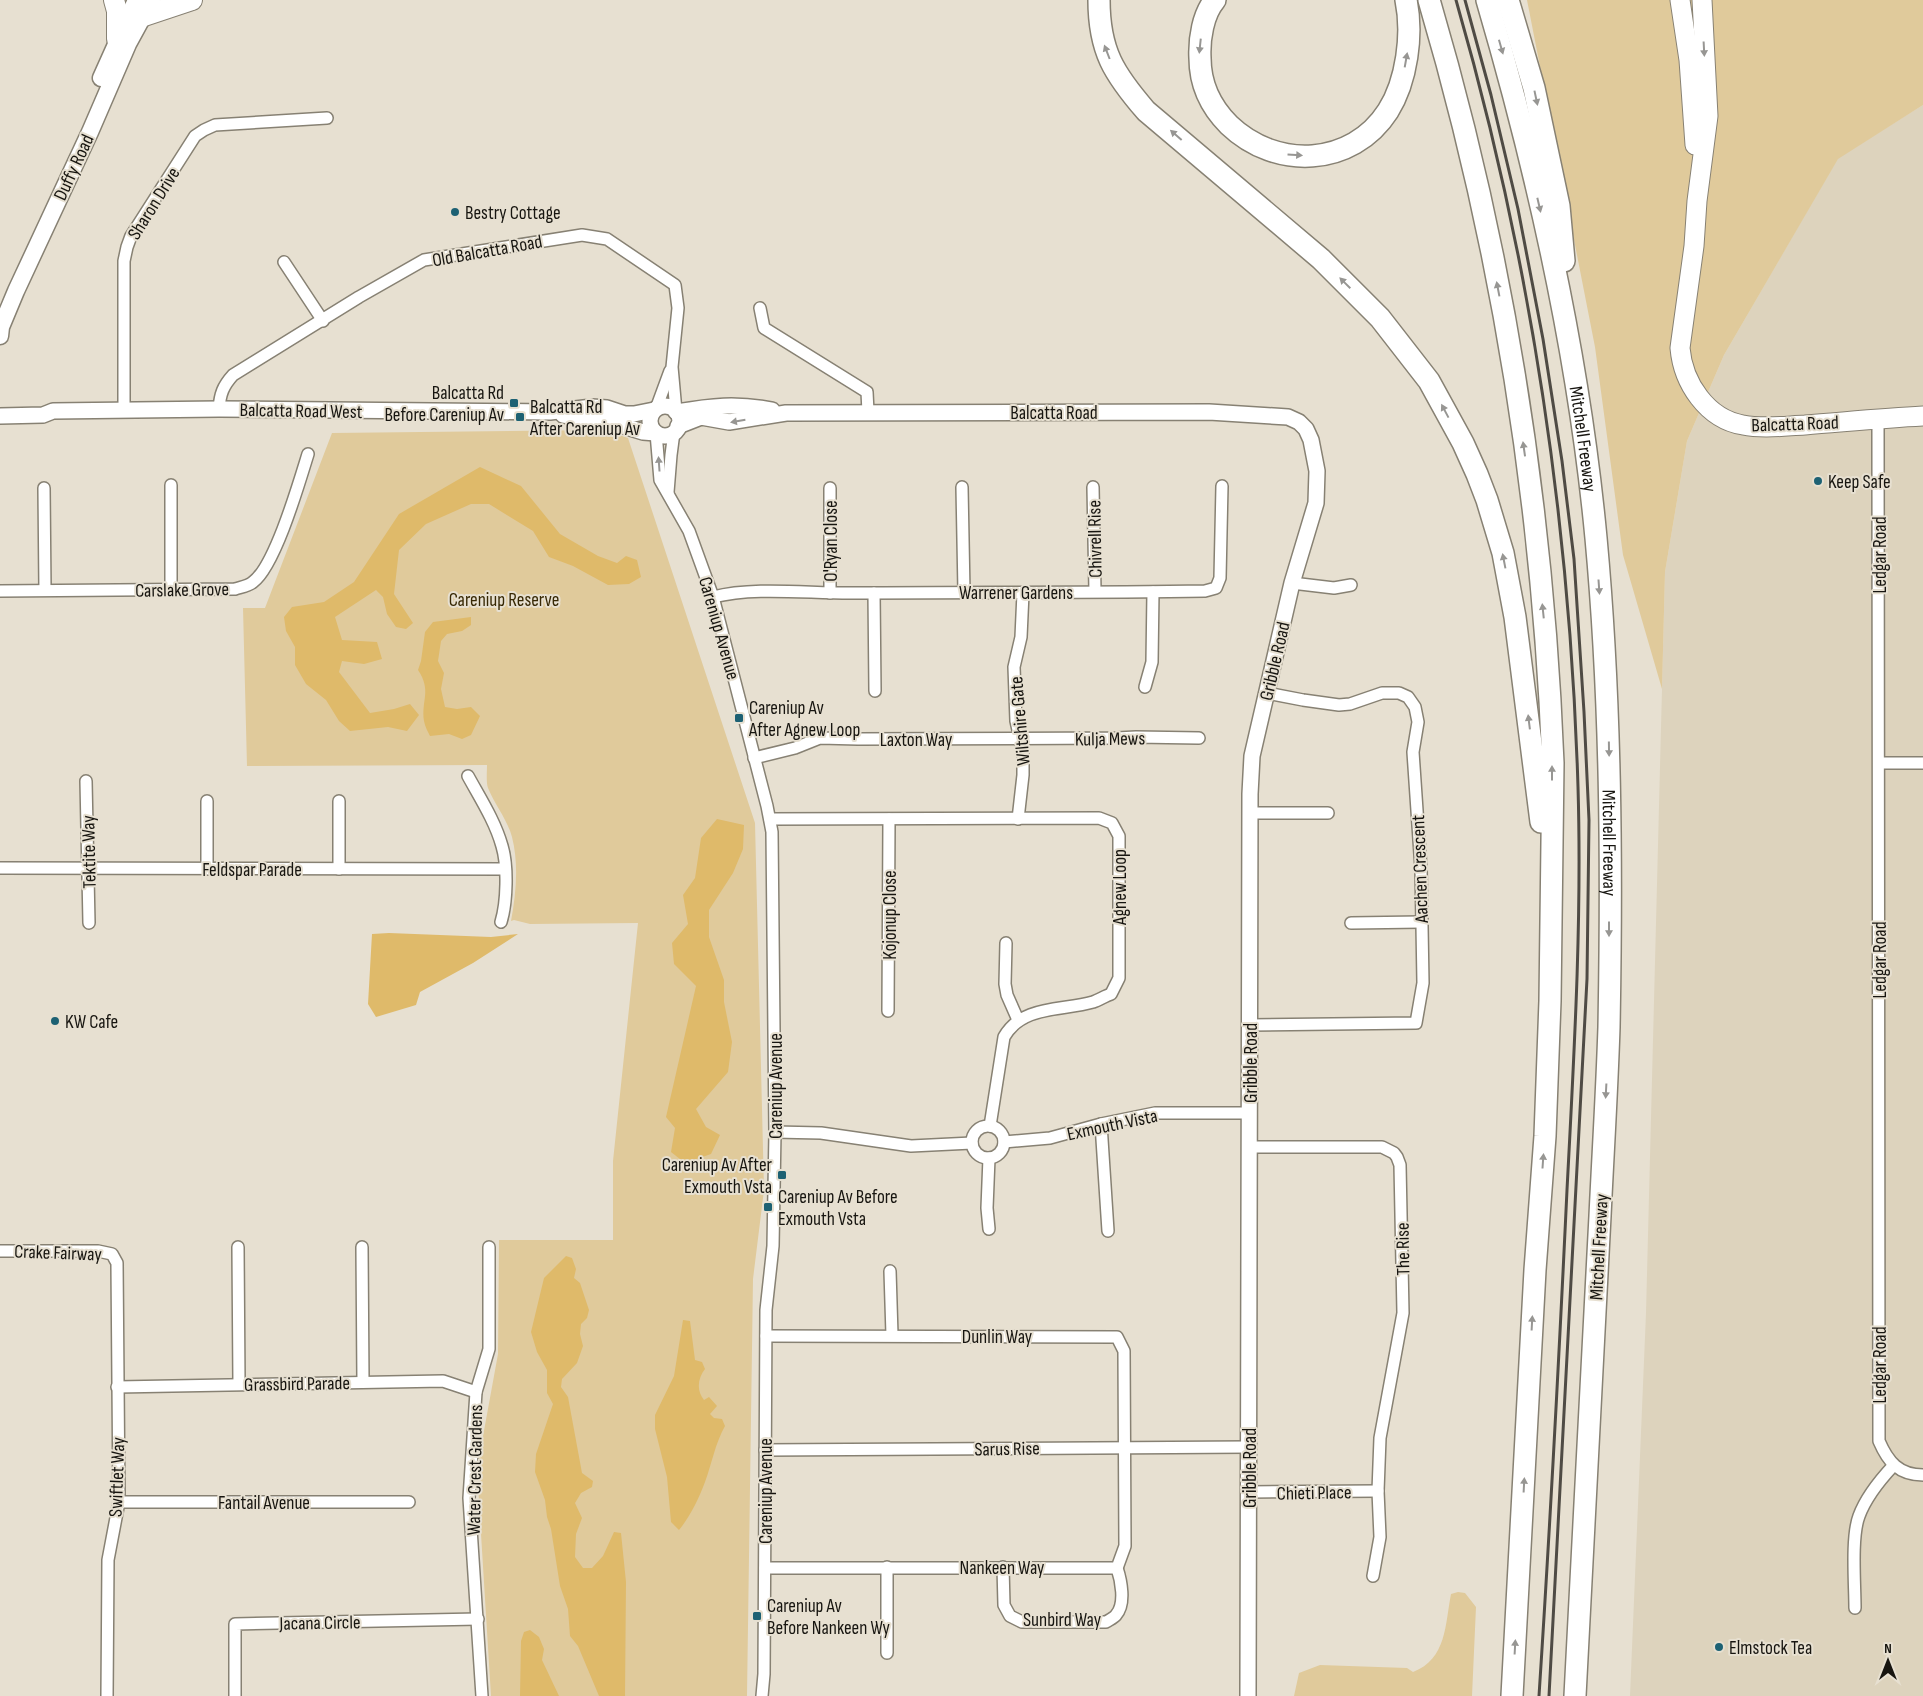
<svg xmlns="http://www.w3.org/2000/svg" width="1923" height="1696" font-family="'Sofia Sans Condensed',sans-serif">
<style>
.built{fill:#ddd3bd}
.green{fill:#e0ca9b}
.water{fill:#dfba6a}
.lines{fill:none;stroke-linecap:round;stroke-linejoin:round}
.minor-casing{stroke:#878173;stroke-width:14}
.tertiary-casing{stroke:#878173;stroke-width:18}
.secondary-casing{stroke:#878173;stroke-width:19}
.primary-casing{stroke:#878173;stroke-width:21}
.trunk-casing{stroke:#878173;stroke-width:22}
.motorway-casing{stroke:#878173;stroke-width:24}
.minor{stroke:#fff;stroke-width:11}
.tertiary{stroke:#fff;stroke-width:15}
.secondary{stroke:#fff;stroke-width:16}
.primary{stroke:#fff;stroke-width:19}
.trunk{stroke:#fff;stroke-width:20}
.motorway{stroke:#fff;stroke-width:21}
.rail{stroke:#4f4b44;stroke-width:3}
.oneway{fill:#979693}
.poi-dot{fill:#1d6173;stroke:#e7e0d1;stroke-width:2}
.labels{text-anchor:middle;stroke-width:4;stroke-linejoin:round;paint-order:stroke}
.street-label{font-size:19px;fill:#171510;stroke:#e7e0d1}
.poi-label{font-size:19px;fill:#171510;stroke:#e7e0d1;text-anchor:start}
.park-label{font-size:19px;fill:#372804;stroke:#e7e0d1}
</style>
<rect width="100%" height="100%" fill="#e7e0d1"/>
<path class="built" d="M1923,105V1696H1630L1646,1313L1665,572L1687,441L1724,355L1838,158Z"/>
<g class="green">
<path d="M1527,0H1923V105L1838,159L1724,355L1687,441L1665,572L1662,689L1623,555L1595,347Z"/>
<path d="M606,430L628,438L755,823L764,1190L753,1279L747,1696H491L477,1469L498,1354L499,1240H613V1161L638,923L530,924L514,920L511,921C516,894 519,865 512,837C507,819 495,805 488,788C486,782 487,772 487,765L247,766L243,608H265L332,433Z"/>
<path d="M1458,1592L1465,1593L1476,1607L1472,1696H1294L1299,1673L1320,1665L1407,1668L1413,1672C1447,1659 1445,1624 1451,1594Z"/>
</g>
<g class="water">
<path d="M480,467L521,486L560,534L598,556L617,563L626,556L637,560L641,577L629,584L608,585L573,566L549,557L533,531L489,504H471L426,524L399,550L394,594L413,623L406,629L396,627L387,614L383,597L376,590L335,617L342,640L377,642L382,659L364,664L342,661L339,672L370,713L394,709L410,704L419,715L407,731L388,727L350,731L339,721L326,700L306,684L295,665V647L286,631L284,617L292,607L324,602L354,582L399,514Z"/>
<path d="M471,617V625L462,631L447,634L441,641L438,661L444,673L441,689L445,707L457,709L471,707L480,716L471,735L462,739L449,734L430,736C428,732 425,727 424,721C421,700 432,691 418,670L421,661L425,632L433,622Z"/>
<path d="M717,819L744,825L743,849L733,873L709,910V937L724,980V1002L732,1042L728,1072L696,1109L706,1127L720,1135L711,1154L685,1163L671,1152L675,1128L666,1117L696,986L674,964L672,943L688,924L683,895L695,878L701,838Z"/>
<path d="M389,933L491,937L518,934L473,963L420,992L416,1005L376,1017L368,1004L372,934Z"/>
<path d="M566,1256L572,1258L576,1269L574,1278L580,1283L589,1310L587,1318L581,1324L580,1334L583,1346L577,1363L562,1379L561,1387L568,1397L582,1473L593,1481L592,1487L581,1493L575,1503L582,1518L576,1534L575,1557L583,1568H592L603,1556L614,1532L621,1533L626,1582L625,1696H599L578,1646L570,1636L568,1609L560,1586L551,1529L547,1517L545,1500L535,1472L536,1454L553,1404L547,1393V1370L537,1352L531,1332L544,1278Z"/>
<path d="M683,1320L690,1321L695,1360L702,1362L705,1369C698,1378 696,1390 704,1400L709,1397L717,1406L710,1414L714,1418L722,1419L725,1426C715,1444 712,1463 705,1482C699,1498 690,1517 679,1530L671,1522L667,1477L655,1429V1415L674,1376Z"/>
<path d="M530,1630L539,1637L544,1649L542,1660L559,1696H520L521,1641L524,1632Z"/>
</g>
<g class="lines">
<defs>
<g id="minor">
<path d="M284,262L323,321"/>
<path d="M760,308L764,328L867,392L868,412"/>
<path d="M219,409C220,394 223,386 233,375L359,297L424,260L582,235L607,239L675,285L678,308L672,367L676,411"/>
<path d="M656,409L670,371"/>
<path d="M124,410V261L127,247L131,236L195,136L204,130L215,125L327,118"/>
<path d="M1878,418L1879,1441C1888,1462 1899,1475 1923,1475"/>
<path d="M656,433L660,480L689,531L713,597L767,806L772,832L775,1132L773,1246L766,1310L764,1674L762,1696"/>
<path d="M171,485V589"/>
<path d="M962,487L964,592"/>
<path d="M1093,487L1095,591"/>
<path d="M44,488L45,590"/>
<path d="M830,488V593"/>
<path d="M668,492L671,455L674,432"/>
<path d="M1292,583L1334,588L1351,585"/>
<path d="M0,591L235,589C241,587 249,586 253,582C275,566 299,483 308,454"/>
<path d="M874,593L875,691"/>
<path d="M713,597C757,586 811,594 857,593C973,592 1089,593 1205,591L1216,588L1220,578L1222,486"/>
<path d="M1145,687L1152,662L1153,592"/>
<path d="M754,758L795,748L820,738L858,739L1117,738L1136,737L1199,738"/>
<path d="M1879,763H1923"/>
<path d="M468,776C480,798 495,821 502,846C508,866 507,902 501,922"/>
<path d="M86,781L89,923"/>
<path d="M339,801V869"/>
<path d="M1250,813H1328"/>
<path d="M770,819L1099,818L1112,823L1119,836V978L1111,994C1105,996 1099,1000 1093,1002C1062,1011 1022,1005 1004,1037L990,1126"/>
<path d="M1018,819L1023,775V752L1016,721L1014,667L1021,637L1023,593"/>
<path d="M0,868L505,869"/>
<path d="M207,869V801"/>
<path d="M1351,923L1421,922"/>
<path d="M1006,943L1005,984L1007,995L1018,1020"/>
<path d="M888,1011L889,819"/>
<path d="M1250,1025L1416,1023L1423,983L1421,869L1413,752L1418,722L1415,707L1408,697L1399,693H1382L1350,704L1339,705L1303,700L1267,693"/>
<path d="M1101,1124L1108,1231"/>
<circle cx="988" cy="1142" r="16"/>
<path d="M775,1132L821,1133L911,1146L972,1143"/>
<path d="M1004,1142L1050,1138L1101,1124L1155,1113H1250"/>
<path d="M1250,1147H1382L1394,1153L1397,1157L1400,1165L1403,1313L1380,1438L1378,1491L1380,1537L1373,1576"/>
<path d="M989,1158L987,1208L989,1229"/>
<path d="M238,1247L239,1384"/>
<path d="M362,1247L363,1382"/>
<path d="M0,1251H98L112,1254L117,1263L119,1502L108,1560L107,1696"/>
<path d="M890,1271L892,1335"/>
<path d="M117,1387L443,1381L476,1392"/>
<path d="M765,1450L1249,1447"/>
<path d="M1249,1492L1378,1491"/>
<path d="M119,1502H409"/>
<path d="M887,1567V1653"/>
<path d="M1003,1567L1004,1605L1010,1616L1022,1622H1106C1109,1620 1114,1618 1116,1615C1126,1604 1121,1580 1117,1568"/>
<path d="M765,1568H1117L1125,1546L1124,1351L1117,1337L766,1336"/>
<path d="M1855,1608C1855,1584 1851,1537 1859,1516C1866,1497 1879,1481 1893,1466"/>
<path d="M235,1696V1624L478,1619"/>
<path d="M482,1696L469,1498L476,1392L489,1349V1247"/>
</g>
<g id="tertiary">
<circle cx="665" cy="421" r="15"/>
<path d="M676,412C711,406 736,403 772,410"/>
<path d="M563,415L610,422L643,432L656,433"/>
<path d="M0,416L43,415L53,411L219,409L550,412L592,407L607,408L625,414H634L654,410"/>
<path d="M678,426L701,417L729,422L786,413L1209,412L1288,417L1299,422L1306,429L1311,440L1317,471L1316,503L1292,583L1252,756L1250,794L1248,1696"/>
</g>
<g id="secondary">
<path d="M101,78L136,0"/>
<path d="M0,336L1,327L16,291L90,132L128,44L152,0"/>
</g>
<g id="primary">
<path d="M1680,0L1689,60L1695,145"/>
<path d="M1702,0L1708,116L1697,201L1694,246L1680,348C1683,383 1707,419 1743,425C1763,429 1784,426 1805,425C1844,422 1883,418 1923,416"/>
</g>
<g id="trunk">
<path d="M114,0L117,11V39"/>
<path d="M144,16L192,0"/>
</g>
<g id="motorway">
<path d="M1099,0C1099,51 1114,74 1146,111L1321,259L1380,318L1429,381L1463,443L1477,474L1487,500L1503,553L1515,617L1541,822"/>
<path d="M1215,0C1203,14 1199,39 1200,58C1200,84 1211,107 1229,125C1276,170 1352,167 1388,111C1407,81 1413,34 1406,0"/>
<path d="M1429,0C1502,247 1543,506 1553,763L1550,1001L1545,1136L1535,1270L1512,1696"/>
<path id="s1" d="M1487,0C1538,174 1579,357 1596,538C1611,700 1612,864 1609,1027C1607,1090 1603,1153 1600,1216C1592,1376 1584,1536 1575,1696"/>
<path d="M1508,0L1534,88L1559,206L1564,261"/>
</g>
</defs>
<use href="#minor" class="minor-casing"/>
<use href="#tertiary" class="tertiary-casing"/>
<use href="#secondary" class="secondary-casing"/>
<use href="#primary" class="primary-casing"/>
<use href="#trunk" class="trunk-casing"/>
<use href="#motorway" class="motorway-casing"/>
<use href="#minor" class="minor"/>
<use href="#tertiary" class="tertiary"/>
<use href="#secondary" class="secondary"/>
<use href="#primary" class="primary"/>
<use href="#trunk" class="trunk"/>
<use href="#motorway" class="motorway"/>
<g class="rail">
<path d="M1456,0C1530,256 1570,521 1578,787C1582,921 1574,1056 1567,1190C1559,1359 1550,1527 1539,1696"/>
<path d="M1465,0L1491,95L1518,209L1543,339L1562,461L1574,559L1584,712L1589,820L1587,979L1549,1696"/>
</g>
</g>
<defs><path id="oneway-solid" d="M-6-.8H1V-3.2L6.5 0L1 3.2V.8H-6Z" transform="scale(1.25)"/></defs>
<g class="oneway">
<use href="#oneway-solid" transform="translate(1200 46) rotate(96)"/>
<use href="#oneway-solid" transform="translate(1501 47) rotate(74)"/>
<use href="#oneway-solid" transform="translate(1704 49) rotate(87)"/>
<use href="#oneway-solid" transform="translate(1107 52) rotate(-111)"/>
<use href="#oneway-solid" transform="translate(1406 60) rotate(-80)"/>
<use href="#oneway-solid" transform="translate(1536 98) rotate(78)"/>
<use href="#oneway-solid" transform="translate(1176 135) rotate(-139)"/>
<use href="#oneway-solid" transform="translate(1295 155) rotate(4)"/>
<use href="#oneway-solid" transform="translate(1539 205) rotate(77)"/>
<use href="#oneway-solid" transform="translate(1345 283) rotate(-135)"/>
<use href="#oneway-solid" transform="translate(1498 289) rotate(-101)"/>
<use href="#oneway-solid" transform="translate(1445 411) rotate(-118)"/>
<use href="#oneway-solid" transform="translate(738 421) rotate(170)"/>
<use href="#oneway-solid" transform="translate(1524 449) rotate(-98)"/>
<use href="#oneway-solid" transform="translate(659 464) rotate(-94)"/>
<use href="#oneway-solid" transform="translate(1504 561) rotate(-101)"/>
<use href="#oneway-solid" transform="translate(1599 587) rotate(86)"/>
<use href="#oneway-solid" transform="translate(1543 611) rotate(-96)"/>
<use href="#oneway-solid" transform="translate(1529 722) rotate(-97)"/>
<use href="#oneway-solid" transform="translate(1609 749) rotate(89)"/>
<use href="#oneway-solid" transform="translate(1552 773) rotate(-90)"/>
<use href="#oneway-solid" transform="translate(1609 929) rotate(90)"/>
<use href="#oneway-solid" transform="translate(1606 1091) rotate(93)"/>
<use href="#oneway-solid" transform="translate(1543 1161) rotate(-86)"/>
<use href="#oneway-solid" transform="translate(1532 1323) rotate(-87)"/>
<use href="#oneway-solid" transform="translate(1524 1485) rotate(-87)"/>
<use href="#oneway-solid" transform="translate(1515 1647) rotate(-87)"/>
</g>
<g class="poi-dot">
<circle cx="455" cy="212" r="5"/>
<rect x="509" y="398" width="10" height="10" rx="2.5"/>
<rect x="515" y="412" width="10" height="10" rx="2.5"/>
<circle cx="1818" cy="481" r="5"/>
<rect x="734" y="713" width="10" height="10" rx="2.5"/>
<circle cx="55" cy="1021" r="5"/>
<rect x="777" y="1170" width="10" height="10" rx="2.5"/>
<rect x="763" y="1202" width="10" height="10" rx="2.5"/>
<rect x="752" y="1611" width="10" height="10" rx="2.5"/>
<circle cx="1719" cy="1647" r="5"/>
</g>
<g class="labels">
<g class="street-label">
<text transform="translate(73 167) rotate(-65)" y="7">Duffy Road</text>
<text transform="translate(153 203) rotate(-58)" y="7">Sharon Drive</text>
<text transform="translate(487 250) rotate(-10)" y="7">Old Balcatta Road</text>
<text transform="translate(301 410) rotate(1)" y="7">Balcatta Road West</text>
<text x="1054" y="419">Balcatta Road</text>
<text transform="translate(1795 423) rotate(-2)" y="7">Balcatta Road</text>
<text dy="7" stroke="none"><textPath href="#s1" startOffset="450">Mitchell Freeway</textPath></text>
<text transform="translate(1094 539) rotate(-91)" y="7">Chivrell Rise</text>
<text transform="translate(830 541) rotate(-90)" y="7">O'Ryan Close</text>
<text transform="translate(1879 555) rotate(-90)" y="7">Ledgar Road</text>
<text transform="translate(182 589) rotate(-1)" y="7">Carslake Grove</text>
<text x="1016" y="599">Warrener Gardens</text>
<text transform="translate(720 628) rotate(74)" y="7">Careniup Avenue</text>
<text transform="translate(1274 661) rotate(-77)" y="7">Gribble Road</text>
<text transform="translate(1019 721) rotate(-95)" y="7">Wiltshire Gate</text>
<text transform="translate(1110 738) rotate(-1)" y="7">Kulja Mews</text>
<text x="916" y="746">Laxton Way</text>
<text dy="7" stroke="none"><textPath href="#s1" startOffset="855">Mitchell Freeway</textPath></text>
<text transform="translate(88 852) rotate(-91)" y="7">Tektite Way</text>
<text x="252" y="876">Feldspar Parade</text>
<text transform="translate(1419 869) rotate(-92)" y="7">Aachen Crescent</text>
<text transform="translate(1119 887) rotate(-90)" y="7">Agnew Loop</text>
<text transform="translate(889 915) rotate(-90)" y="7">Kojonup Close</text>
<text transform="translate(1879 960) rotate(-90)" y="7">Ledgar Road</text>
<text transform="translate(1250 1063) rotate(-90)" y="7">Gribble Road</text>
<text transform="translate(775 1086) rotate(-90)" y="7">Careniup Avenue</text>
<text transform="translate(1112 1124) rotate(-12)" y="7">Exmouth Vista</text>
<text transform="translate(1598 1247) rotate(-87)" y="7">Mitchell Freeway</text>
<text transform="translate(1402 1249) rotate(-91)" y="7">The Rise</text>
<text transform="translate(58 1252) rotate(2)" y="7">Crake Fairway</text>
<text x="997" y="1343">Dunlin Way</text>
<text transform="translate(1879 1365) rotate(-90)" y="7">Ledgar Road</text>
<text transform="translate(297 1383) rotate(-1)" y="7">Grassbird Parade</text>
<text transform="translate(1007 1448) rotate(-1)" y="7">Sarus Rise</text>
<text transform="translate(1249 1468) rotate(-90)" y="7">Gribble Road</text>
<text transform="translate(474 1470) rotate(-89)" y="7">Water Crest Gardens</text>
<text transform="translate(116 1477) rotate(-88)" y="7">Swiftlet Way</text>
<text transform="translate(765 1491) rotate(-90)" y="7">Careniup Avenue</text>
<text transform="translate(1314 1492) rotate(-1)" y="7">Chieti Place</text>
<text x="264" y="1509">Fantail Avenue</text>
<text x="1002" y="1574">Nankeen Way</text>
<text x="1062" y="1626">Sunbird Way</text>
<text transform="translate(320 1622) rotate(-1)" y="7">Jacana Circle</text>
</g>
<g class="poi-label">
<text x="465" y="219">Bestry Cottage</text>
<text x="504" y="399" text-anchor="end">Balcatta Rd<tspan x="504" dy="22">Before Careniup Av</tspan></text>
<text x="530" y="413">Balcatta Rd<tspan x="530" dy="22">After Careniup Av</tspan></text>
<text x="1828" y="488">Keep Safe</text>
<text x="749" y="714">Careniup Av<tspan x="749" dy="22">After Agnew Loop</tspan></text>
<text x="65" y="1028">KW Cafe</text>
<text x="772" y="1171" text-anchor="end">Careniup Av After<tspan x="772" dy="22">Exmouth Vsta</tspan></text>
<text x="778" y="1203">Careniup Av Before<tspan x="778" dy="22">Exmouth Vsta</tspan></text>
<text x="767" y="1612">Careniup Av<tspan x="767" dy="22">Before Nankeen Wy</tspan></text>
<text x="1729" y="1654">Elmstock Tea</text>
</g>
<g class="park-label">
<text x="504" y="606">Careniup Reserve</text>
</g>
</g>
<g transform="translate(1888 1661)" stroke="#e7e0d1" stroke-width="4" paint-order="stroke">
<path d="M0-4L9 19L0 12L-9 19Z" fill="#171510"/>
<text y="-8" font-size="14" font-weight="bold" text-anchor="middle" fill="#171510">N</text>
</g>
</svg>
